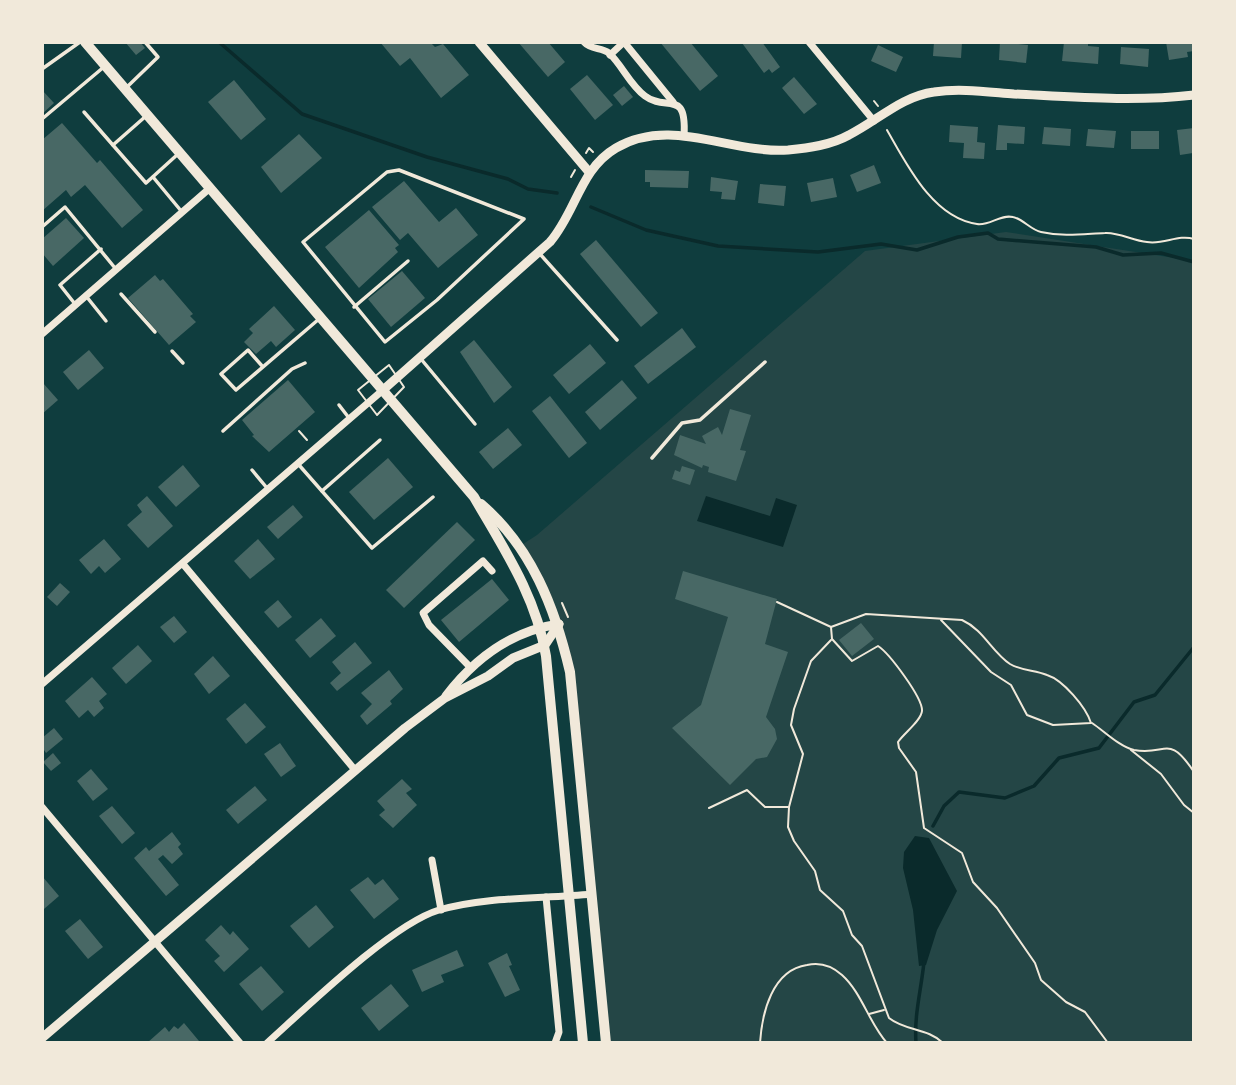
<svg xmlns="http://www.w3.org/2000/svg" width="1236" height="1085" font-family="'Exo 2',sans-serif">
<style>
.green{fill:#244646}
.water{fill:#0a2a2b}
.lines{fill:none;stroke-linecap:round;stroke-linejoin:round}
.stream{stroke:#0a2a2b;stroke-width:3.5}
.building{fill:#486865}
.path{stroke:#f1e9da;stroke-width:2}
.service{stroke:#f1e9da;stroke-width:3.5}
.minor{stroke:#f1e9da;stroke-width:7}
.tertiary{stroke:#f1e9da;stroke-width:9}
.primary{stroke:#f1e9da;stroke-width:10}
</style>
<rect width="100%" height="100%" fill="#0f3d3e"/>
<path class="green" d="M1006,232L1194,261V1043H607L575,706L559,624L520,546L537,535L865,251Z"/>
<g class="water">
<path d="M706,496L770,516L776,498L797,505L783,547L697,521Z"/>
<path d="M915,836L929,838L957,891L937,930L926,965L919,966L913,910L903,868L904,852Z"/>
</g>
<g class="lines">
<g class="stream">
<path d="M219,42L302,114L427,157L508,179L528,189L557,193"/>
<path d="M591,207L646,230L718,246L818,252L881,244L917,250L958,237L988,233L998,239L1096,247L1123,255L1161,253L1194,262"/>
<path d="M933,826L944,806L959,792L1005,798L1034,786L1059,758L1099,748L1134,702L1155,695L1194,647"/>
<path d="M916,1043C914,1015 921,991 924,962"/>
</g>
</g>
<g class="building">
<path d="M125,42H140L145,48L136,55Z"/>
<path d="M380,42H430L435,47L443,44L469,75L441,98L410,58L400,66Z"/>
<path d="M518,42H548L565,62L548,77Z"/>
<path d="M660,42H690L718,76L700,91Z"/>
<path d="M762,42L780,67L772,73L769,69L764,73L742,43Z"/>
<path d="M934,42H962L961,58L933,56Z"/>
<path d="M1000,42L1028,45L1026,63L999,60Z"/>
<path d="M1064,42H1088V46L1099,47L1098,64L1062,61Z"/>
<path d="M1166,42H1194V51L1187,52L1188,57L1169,60Z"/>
<path d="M878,45L903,57L896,72L871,61Z"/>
<path d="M1121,47L1149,49L1148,67L1120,64Z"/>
<path d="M587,75L613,105L595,120L570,89Z"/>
<path d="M794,77L817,104L804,114L782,88Z"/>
<path d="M234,80L266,119L241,140L208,102Z"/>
<path d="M624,86L633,97L622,106L613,95Z"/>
<path d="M42,90L54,103L42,114Z"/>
<path d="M62,123L97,163L100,160L143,210L122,228L85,185L71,197L66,190L42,211V140Z"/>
<path d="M950,125L978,127L977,142L985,143L984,159L963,158L964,143L949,142Z"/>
<path d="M998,125L1025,127L1024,144L1007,143V150H996Z"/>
<path d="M1044,127L1071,129L1070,146L1042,144Z"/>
<path d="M1194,128L1193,153L1180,155L1177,130Z"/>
<path d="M1088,129L1116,131L1114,148L1086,146Z"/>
<rect x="1131" y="131" width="28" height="18"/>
<path d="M299,134L322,158L281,193L261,167Z"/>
<path d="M874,165L881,183L857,192L850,175Z"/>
<path d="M645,170L689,171L688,188L650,187V182H645Z"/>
<path d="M711,177L738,181L735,200L721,199L722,192L710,191Z"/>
<path d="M833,178L837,197L811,202L807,183Z"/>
<path d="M404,181L439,222L456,208L478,235L438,268L408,233L400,240L372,207Z"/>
<path d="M760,184L786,186L784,206L758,203Z"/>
<path d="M369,210L399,245L395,248L398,252L359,288L325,247Z"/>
<path d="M66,218L84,238L53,266L42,253V239Z"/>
<path d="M596,240L658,313L641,327L580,254Z"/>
<path d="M402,271L425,298L391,327L368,299Z"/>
<path d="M155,275L160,281L163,279L193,314L190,316L196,322L169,345L128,298Z"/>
<path d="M274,306L295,330L276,347L271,341L256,354L244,342L253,333L249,329Z"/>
<path d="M682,328L696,347L648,384L634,366Z"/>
<path d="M474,340L512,387L494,403L460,352Z"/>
<path d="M590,344L606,363L569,394L553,375Z"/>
<path d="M89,350L104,368L78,390L63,372Z"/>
<path d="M288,380L315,412L269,452L252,436L254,435L242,420Z"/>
<path d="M622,380L637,398L600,430L585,412Z"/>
<path d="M43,383L58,400L42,414V384Z"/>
<path d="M550,396L587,443L569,458L532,411Z"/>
<path d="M730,409L751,415L740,450L746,451L736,481L708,472L709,467L703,465L702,468L674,455L680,435L706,444L702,436L718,427L722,435Z"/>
<path d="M508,428L522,445L493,469L479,452Z"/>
<path d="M388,458L413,487L374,520L349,492Z"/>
<path d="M183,465L200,486L176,507L158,487Z"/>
<path d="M682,466L695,470L690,485L672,479L675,470L680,472Z"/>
<path d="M147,496L173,526L148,548L127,525L142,512L137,505Z"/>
<path d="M293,505L303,517L278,539L267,527Z"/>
<path d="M457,522L475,540L404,608L386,590Z"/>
<path d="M104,539L121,559L105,573L99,566L91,574L79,560Z"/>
<path d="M258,539L275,559L250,579L234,561Z"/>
<path d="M683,571L777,599L765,644L788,652L766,717L775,729L777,739L767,757L756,759L730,785L672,728L701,705L728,617L675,599Z"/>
<path d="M492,579L509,600L459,642L441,620Z"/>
<path d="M60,583L70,592L57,606L47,597Z"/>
<path d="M278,600L292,617L278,628L264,612Z"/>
<path d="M174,616L187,632L174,643L160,627Z"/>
<path d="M321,618L336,636L310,658L295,640Z"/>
<path d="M861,623L874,639L852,656L839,640Z"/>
<path d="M355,642L372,663L337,691L330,683L341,673L332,662Z"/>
<path d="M138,645L152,661L126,684L112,668Z"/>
<path d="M213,656L230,676L209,694L194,674Z"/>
<path d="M389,670L403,689L390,701L392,704L367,725L360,716L372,704L361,693Z"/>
<path d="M92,677L107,694L99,701L104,708L94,717L88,710L79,718L65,701Z"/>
<path d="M245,703L266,727L246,744L226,719Z"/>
<path d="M54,728L63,739L46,753L42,747V738Z"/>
<path d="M280,743L296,766L281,777L264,754Z"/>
<path d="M53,753L61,763L51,771L43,762Z"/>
<path d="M91,769L108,789L93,801L77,781Z"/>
<path d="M402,779L412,789L406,793L417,805L393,828L379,815L385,810L377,801Z"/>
<path d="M255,786L267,800L238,824L226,810Z"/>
<path d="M112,806L135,833L122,844L99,816Z"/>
<path d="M172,832L181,844L178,847L183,854L172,864L163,855L158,859L179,885L166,896L134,858L146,847L149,851Z"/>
<path d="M42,876L59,896L44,909L42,906Z"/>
<path d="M368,877L375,885L383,879L399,899L374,919L350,890Z"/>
<path d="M316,905L334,927L309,948L290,926Z"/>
<path d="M80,919L103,947L88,959L65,931Z"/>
<path d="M221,925L230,935L233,931L249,949L224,972L214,961L220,956L205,940Z"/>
<path d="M457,950L464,966L441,975L444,982L422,992L412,970Z"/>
<path d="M507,953L512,965L509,966L520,990L505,997L488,963Z"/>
<path d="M261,966L284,992L262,1011L239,984Z"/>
<path d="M391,984L409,1006L379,1031L361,1008Z"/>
<path d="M184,1023L199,1041L197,1043H147L165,1027L169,1032L174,1026L178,1029Z"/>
</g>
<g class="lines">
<g class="path">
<path d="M874,101L878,106"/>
<path d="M887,130C907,165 933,218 977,224C990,226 1000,214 1013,217C1023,219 1031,230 1041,232C1063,237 1083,234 1105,233C1119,232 1133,241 1147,242C1164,245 1178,234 1194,239"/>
<path d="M586,153L589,148L593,152"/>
<path d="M571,177L575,170"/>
<path d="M389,365L404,387L377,415L358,390Z"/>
<path d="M299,431L307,440"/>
<path d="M777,602L831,627L866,614L962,620C984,630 991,651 1010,664C1022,671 1035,670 1047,675C1063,680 1086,707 1091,723L1053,725L1027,715L1011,685L991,672L941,620"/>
<path d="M562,603L568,617"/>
<path d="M831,627L832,639L852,661L878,646C889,653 923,698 922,711C921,721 904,733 898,742L899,748L916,772L924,828L962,853L973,882L997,908L1035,963L1041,980L1066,1002L1085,1012L1108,1043"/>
<path d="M831,640L811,661L794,709L791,725L803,754L789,807L788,827L794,841L815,871L820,890L843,911L852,935L862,946L889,1018C905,1031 928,1028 943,1043"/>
<path d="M1092,723C1104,731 1120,747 1134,750C1167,756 1168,733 1194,772"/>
<path d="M1131,750L1161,774L1184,805L1194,813"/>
<path d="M709,808L747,790L765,807H788"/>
<path d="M869,1014L884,1010"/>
<path d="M760,1043C762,1013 772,970 807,965C820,962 832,966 842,975C862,993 869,1023 887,1043"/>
</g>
<g class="service">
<path d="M42,69L80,42"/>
<path d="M127,87L158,57L145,42"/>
<path d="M84,112L146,183L178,154"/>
<path d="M42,119L105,66"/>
<path d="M113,145L146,116"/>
<path d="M399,170L524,219L437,300L385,342L303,242L387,172Z"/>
<path d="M153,177L182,212"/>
<path d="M42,227L65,207L115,268"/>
<path d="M540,254L617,340"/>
<path d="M121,294L155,332"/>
<path d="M86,296L106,321"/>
<path d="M75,304L60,285L101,249"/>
<path d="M354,307L408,261"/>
<path d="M172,351L183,363"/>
<path d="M421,359L475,424"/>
<path d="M263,367L248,350L221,374L236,390L319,319"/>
<path d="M339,405L349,418"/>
<path d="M223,431L292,369L305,363"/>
<path d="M652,458L682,423L700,420L765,362"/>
<path d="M299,465L372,548L433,497"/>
<path d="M252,470L267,488"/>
<path d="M322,491L380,440"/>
</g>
<g class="minor">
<path d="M584,42C591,50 601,47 609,53C622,65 630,85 645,96C666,112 687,88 684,136"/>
<path d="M624,42L673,102"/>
<path d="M809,42L874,121"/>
<path d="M610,55L624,42"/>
<path d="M42,334L210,188"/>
<path d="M183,564L355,770"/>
<path d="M471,668L429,625L423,613L483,561L492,571"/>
<path d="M42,684L383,390"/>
<path d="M42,807L240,1043"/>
<path d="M432,860L441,910"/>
<path d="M546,897L559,1032L555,1043"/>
<path d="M267,1043C306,1008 392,924 439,910C487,896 543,899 592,894"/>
</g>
<g class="tertiary">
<path d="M479,42L589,172"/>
<path d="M383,390L550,242C576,212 580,169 616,148C671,116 730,154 788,150C809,148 831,145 849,135C877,121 902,96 934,92C960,88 988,92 1014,94C1074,97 1134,102 1194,95"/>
<path d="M446,696C475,658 511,631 559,624"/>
<path d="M42,1038L405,728L445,698L488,676L513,658L545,645L559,624"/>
</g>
<g class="primary">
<path d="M85,42L474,497C504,549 536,596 546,656L583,1043"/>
<path d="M481,504C532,548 555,608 570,672L606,1043"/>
</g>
</g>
<rect width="1236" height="1085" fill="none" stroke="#f1e9da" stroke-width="88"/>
</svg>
